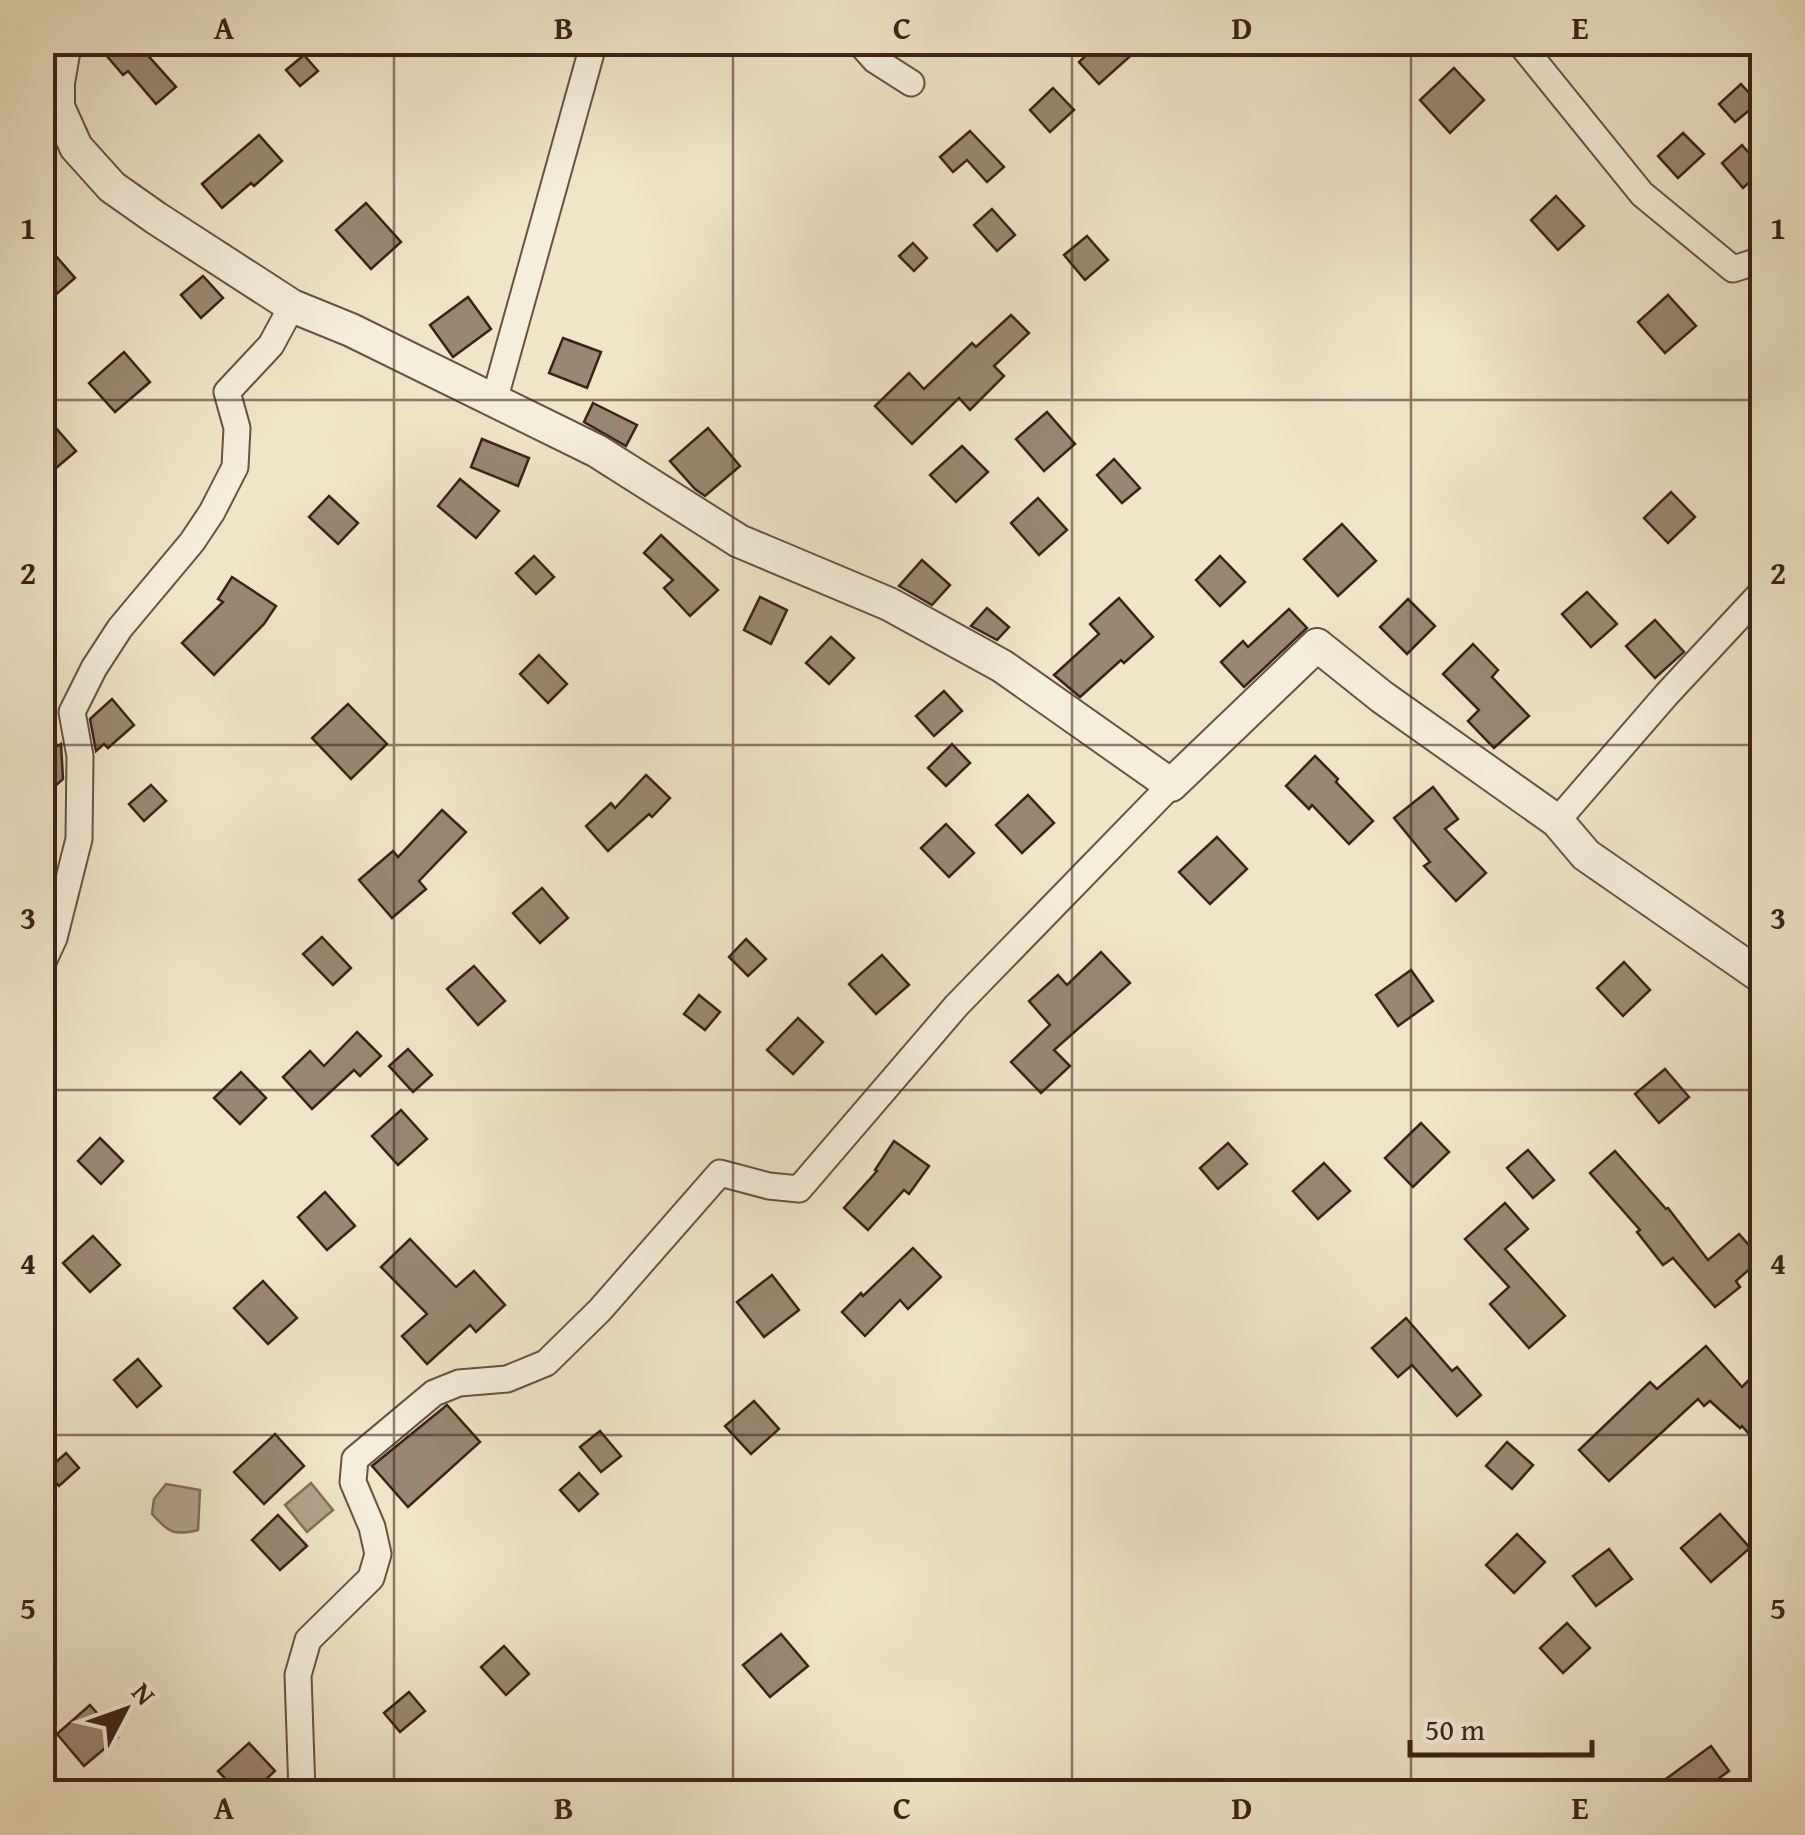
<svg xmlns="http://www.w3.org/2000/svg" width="1805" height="1835" font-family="'Gentium Book Plus',serif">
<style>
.water{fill:#b3a28b;stroke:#836e5d;stroke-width:2.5}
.building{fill:#9a8772;stroke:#3c2118;stroke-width:2.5}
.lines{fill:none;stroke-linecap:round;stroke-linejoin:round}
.minor-casing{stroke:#695244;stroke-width:29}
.tertiary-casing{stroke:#695244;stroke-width:36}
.minor{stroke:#f5eeda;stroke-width:25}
.tertiary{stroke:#f5eeda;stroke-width:32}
.grid{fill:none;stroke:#3c2118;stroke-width:2.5;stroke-opacity:0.55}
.neatline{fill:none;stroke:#3c2118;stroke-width:4}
.grid-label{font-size:32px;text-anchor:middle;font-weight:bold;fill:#3c2118}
</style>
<rect width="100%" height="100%" fill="#f0e5c6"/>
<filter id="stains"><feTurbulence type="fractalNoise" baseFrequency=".002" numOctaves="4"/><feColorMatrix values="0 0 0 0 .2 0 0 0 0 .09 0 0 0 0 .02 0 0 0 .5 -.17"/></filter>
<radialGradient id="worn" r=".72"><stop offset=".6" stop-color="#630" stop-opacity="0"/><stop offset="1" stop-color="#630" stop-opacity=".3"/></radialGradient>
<g class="water">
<path d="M311,1483L333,1510L307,1532L285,1505Z"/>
<path d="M166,1484L200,1490L198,1530C174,1536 169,1533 152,1514L154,1499Z"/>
</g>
<g class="building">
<path d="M95,42H136L176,87L156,104L128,71L123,75Z"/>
<path d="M1100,42H1146L1099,84L1079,62Z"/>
<path d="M304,55L318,71L300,86L286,70Z"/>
<path d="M1454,68L1484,100L1450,133L1420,100Z"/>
<path d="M1741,84L1758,103L1735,122L1719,104Z"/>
<path d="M1053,88L1074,110L1050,132L1030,110Z"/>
<path d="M970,131L1004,167L987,182L967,160L953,172L940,157Z"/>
<path d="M1683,133L1704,154L1678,178L1658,156Z"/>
<path d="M259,135L282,161L254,186L251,183L222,208L202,184Z"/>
<path d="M1742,145L1762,168V171L1743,188L1722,163Z"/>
<path d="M1556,196L1584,226L1558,250L1531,220Z"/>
<path d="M366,203L401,242L371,269L336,230Z"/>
<path d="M992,209L1015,235L997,251L974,225Z"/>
<path d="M1087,236L1108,260L1085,280L1064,255Z"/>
<path d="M42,240L75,278L52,298L42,286Z"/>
<path d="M913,243L927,258L914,271L899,256Z"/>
<path d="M203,276L223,298L201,318L181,295Z"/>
<path d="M1668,295L1696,326L1665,353L1638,322Z"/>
<path d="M468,297L491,329L453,357L430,325Z"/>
<path d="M1011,315L1029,333L994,366L1004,376L970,410L959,398L912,444L875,406L909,373L924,389L972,343L976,347Z"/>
<path d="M563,338L601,352L587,388L549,373Z"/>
<path d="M124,352L150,382L115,412L89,383Z"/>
<path d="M593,403L637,425L626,446L584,422Z"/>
<path d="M42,412L76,451L42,480Z"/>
<path d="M1047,412L1075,444L1044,471L1016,439Z"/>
<path d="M708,428L740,466L705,496L695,489L670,461Z"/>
<path d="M482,439L529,458L518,486L471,467Z"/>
<path d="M962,446L988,472L956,502L930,475Z"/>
<path d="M1114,459L1140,488L1122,503L1097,475Z"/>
<path d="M460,479L499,511L476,538L438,506Z"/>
<path d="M1671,492L1695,517L1668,543L1644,518Z"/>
<path d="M329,496L358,523L338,544L309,517Z"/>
<path d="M1038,498L1067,530L1039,555L1011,523Z"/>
<path d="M1342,524L1376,561L1338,596L1304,559Z"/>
<path d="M661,535L718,590L690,616L664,588L673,580L644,553Z"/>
<path d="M534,556L554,577L536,594L516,573Z"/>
<path d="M1220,556L1245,582L1220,606L1196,580Z"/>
<path d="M922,560L950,585L932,605L899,586Z"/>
<path d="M232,577L276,606L264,624L214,675L182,643L223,602L218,599Z"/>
<path d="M1587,592L1617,624L1591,647L1562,614Z"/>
<path d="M760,597L787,610L771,644L744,630Z"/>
<path d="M1119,598L1153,637L1124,663L1121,660L1080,697L1054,675L1099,634L1090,624Z"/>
<path d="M1408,599L1435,626L1407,654L1380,627Z"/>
<path d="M987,608L1009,627L997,640L971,626Z"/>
<path d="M1289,609L1307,628L1244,687L1221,662L1243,641L1248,647Z"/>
<path d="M1655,620L1684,652L1655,678L1626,646Z"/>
<path d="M831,637L854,658L829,684L806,663Z"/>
<path d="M1473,644L1498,670L1492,677L1529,716L1494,748L1468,721L1479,710L1443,674Z"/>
<path d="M539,655L567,684L548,703L520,674Z"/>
<path d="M944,691L962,711L934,736L916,716Z"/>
<path d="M112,699L134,725L108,748L104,744L96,751L90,719Z"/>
<path d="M348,704L387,744L351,779L312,738Z"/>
<path d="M55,743L58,746L61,744L63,779L54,787L42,774V754Z"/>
<path d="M952,744L970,763L946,786L928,768Z"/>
<path d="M1315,756L1338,779L1336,782L1373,821L1349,844L1312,805L1309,809L1286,786Z"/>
<path d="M646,775L670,798L652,817L649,814L608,851L586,826L611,803L615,808Z"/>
<path d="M151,785L166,801L144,821L129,804Z"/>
<path d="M1433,787L1458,819L1445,829L1486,873L1456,901L1424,866L1430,862L1394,818Z"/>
<path d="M1028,795L1054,823L1022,853L996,825Z"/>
<path d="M442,810L466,832L419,881L426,889L392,918L359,880L393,851L398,857Z"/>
<path d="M946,824L974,853L949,877L921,848Z"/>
<path d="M1217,837L1247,869L1210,904L1179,872Z"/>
<path d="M542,888L568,918L540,943L513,913Z"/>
<path d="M322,937L351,968L333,985L303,954Z"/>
<path d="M746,939L766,959L748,976L729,957Z"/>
<path d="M1101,952L1130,983L1054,1050L1070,1066L1041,1093L1011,1062L1050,1025L1029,1001L1058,975L1067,985Z"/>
<path d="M882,955L909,985L876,1014L849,984Z"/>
<path d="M1624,962L1650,990L1623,1016L1597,988Z"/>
<path d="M474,966L505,1001L478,1025L447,989Z"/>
<path d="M1411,970L1433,1001L1398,1026L1376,995Z"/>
<path d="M699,995L720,1012L705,1030L684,1014Z"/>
<path d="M798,1018L823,1042L793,1074L767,1050Z"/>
<path d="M357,1032L381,1056L360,1076L354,1070L312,1109L283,1077L310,1051L324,1066Z"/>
<path d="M408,1049L432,1075L413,1092L389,1066Z"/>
<path d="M1665,1069L1689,1097L1659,1123L1635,1094Z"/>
<path d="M241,1072L266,1098L240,1124L214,1098Z"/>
<path d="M401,1110L427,1139L398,1165L372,1136Z"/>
<path d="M1421,1123L1449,1152L1413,1187L1385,1158Z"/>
<path d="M100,1138L123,1161L101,1184L78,1161Z"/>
<path d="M894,1141L929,1166L909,1194L904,1190L868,1230L844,1208L877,1171L875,1170Z"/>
<path d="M1228,1143L1247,1164L1218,1189L1200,1168Z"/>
<path d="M1528,1150L1554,1180L1533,1198L1507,1168Z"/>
<path d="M1615,1151L1666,1209L1668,1208L1708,1260L1739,1234L1761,1259L1736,1281L1740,1287L1715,1307L1673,1258L1663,1265L1637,1232L1640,1230L1590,1173Z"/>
<path d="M1324,1163L1350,1191L1318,1219L1293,1191Z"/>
<path d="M325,1192L355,1226L327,1250L298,1217Z"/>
<path d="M1505,1203L1528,1229L1505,1249L1565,1316L1529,1348L1490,1304L1509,1287L1465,1239Z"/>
<path d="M93,1236L120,1265L90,1292L63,1263Z"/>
<path d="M410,1239L456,1287L474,1271L505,1305L476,1332L470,1325L427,1364L402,1336L427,1314L381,1267Z"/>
<path d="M913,1248L941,1277L908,1309L900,1300L865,1336L842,1312L861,1293L863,1296Z"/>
<path d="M772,1275L799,1310L764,1337L737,1302Z"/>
<path d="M263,1281L297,1318L268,1344L234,1308Z"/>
<path d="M1406,1318L1452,1371L1457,1367L1481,1395L1457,1416L1412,1365L1398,1377L1372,1348Z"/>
<path d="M1706,1346L1742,1387L1753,1376L1762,1385V1449L1742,1426L1740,1428L1710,1401L1704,1406L1698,1399L1609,1481L1579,1450L1650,1382L1657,1389Z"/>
<path d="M138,1359L161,1386L137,1407L114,1380Z"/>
<path d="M754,1401L779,1429L751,1454L725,1426Z"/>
<path d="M447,1405L480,1442L408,1507L372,1466Z"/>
<path d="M600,1431L621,1456L601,1472L580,1447Z"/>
<path d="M275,1434L304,1466L264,1504L234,1472Z"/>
<path d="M1507,1442L1533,1465L1512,1489L1486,1466Z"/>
<path d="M66,1453L79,1468L59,1486L46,1471Z"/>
<path d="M579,1473L598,1494L579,1511L560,1490Z"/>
<path d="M1720,1514L1750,1548L1711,1582L1681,1548Z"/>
<path d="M278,1515L307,1546L280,1570L252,1540Z"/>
<path d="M1517,1534L1545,1562L1514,1593L1486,1565Z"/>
<path d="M1609,1549L1632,1579L1596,1606L1573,1576Z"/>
<path d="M1567,1623L1590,1648L1563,1673L1540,1648Z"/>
<path d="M781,1634L808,1666L770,1697L743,1665Z"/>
<path d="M504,1646L529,1674L506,1695L481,1667Z"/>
<path d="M409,1692L425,1711L400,1732L384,1713Z"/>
<path d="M90,1705L118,1737L84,1766L57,1734Z"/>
<path d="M249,1743L275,1771L252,1792H238L218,1771Z"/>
<path d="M1711,1746L1729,1771L1700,1792H1648Z"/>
</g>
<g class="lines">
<defs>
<g id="minor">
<path d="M859,42L875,60L911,83"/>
<path d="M1519,42L1642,194L1733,269L1762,260"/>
<path d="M494,401L594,42"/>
<path d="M1557,821L1667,694L1762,592"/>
<path d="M42,964L54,938L79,839L80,756L72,712L94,668L120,628L192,542L212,512L235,467L237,428L227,392L271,345L292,306"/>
<path d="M302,1792L298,1675L308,1640L371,1578L378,1554L372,1527L353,1482L355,1459L434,1393L459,1383L507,1379L546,1363L600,1310L720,1173L769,1186L799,1189L957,1005L1171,785"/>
</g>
<path id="tertiary" d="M65,42L58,83V107L76,147L112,187L156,218L292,306L351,330L597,451L739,541L889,604L1002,666L1171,785L1317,645L1382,697L1557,821L1586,855L1762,977"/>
</defs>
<use href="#minor" class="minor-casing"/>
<use href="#tertiary" class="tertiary-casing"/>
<use href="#minor" class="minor"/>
<use href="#tertiary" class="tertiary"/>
</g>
<path class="grid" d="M394,42V1792M733,42V1792M1072,42V1792M1411,42V1792M42,400H1762M42,745H1762M42,1090H1762M42,1435H1762"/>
<rect width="1805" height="1835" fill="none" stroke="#f0e5c6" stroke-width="110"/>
<g transform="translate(125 1710) rotate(49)" stroke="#f5eeda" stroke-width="8" paint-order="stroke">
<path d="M0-8L18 38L0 25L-18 38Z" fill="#3c2118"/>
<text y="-15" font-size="28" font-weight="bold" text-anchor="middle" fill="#3c2118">N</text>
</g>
<path d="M1410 1740v15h182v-15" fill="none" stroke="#3c2118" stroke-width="5"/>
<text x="1425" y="1740" font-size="30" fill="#3c2118" stroke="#f5eeda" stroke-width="8" paint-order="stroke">50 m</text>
<rect x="55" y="55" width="1695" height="1725" class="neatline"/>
<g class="grid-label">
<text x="224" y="39">A</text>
<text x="564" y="39">B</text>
<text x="902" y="39">C</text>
<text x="1242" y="39">D</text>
<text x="1580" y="39">E</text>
<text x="28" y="239">1</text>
<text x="1778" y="239">1</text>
<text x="28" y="584">2</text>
<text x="1778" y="584">2</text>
<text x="28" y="929">3</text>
<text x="1778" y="929">3</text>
<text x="28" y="1274">4</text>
<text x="1778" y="1274">4</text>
<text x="28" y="1619">5</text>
<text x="1778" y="1619">5</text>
<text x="224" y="1819">A</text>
<text x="564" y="1819">B</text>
<text x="902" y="1819">C</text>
<text x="1242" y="1819">D</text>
<text x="1580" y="1819">E</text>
</g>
<rect width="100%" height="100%" filter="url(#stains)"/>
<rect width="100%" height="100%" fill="url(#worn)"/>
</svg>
